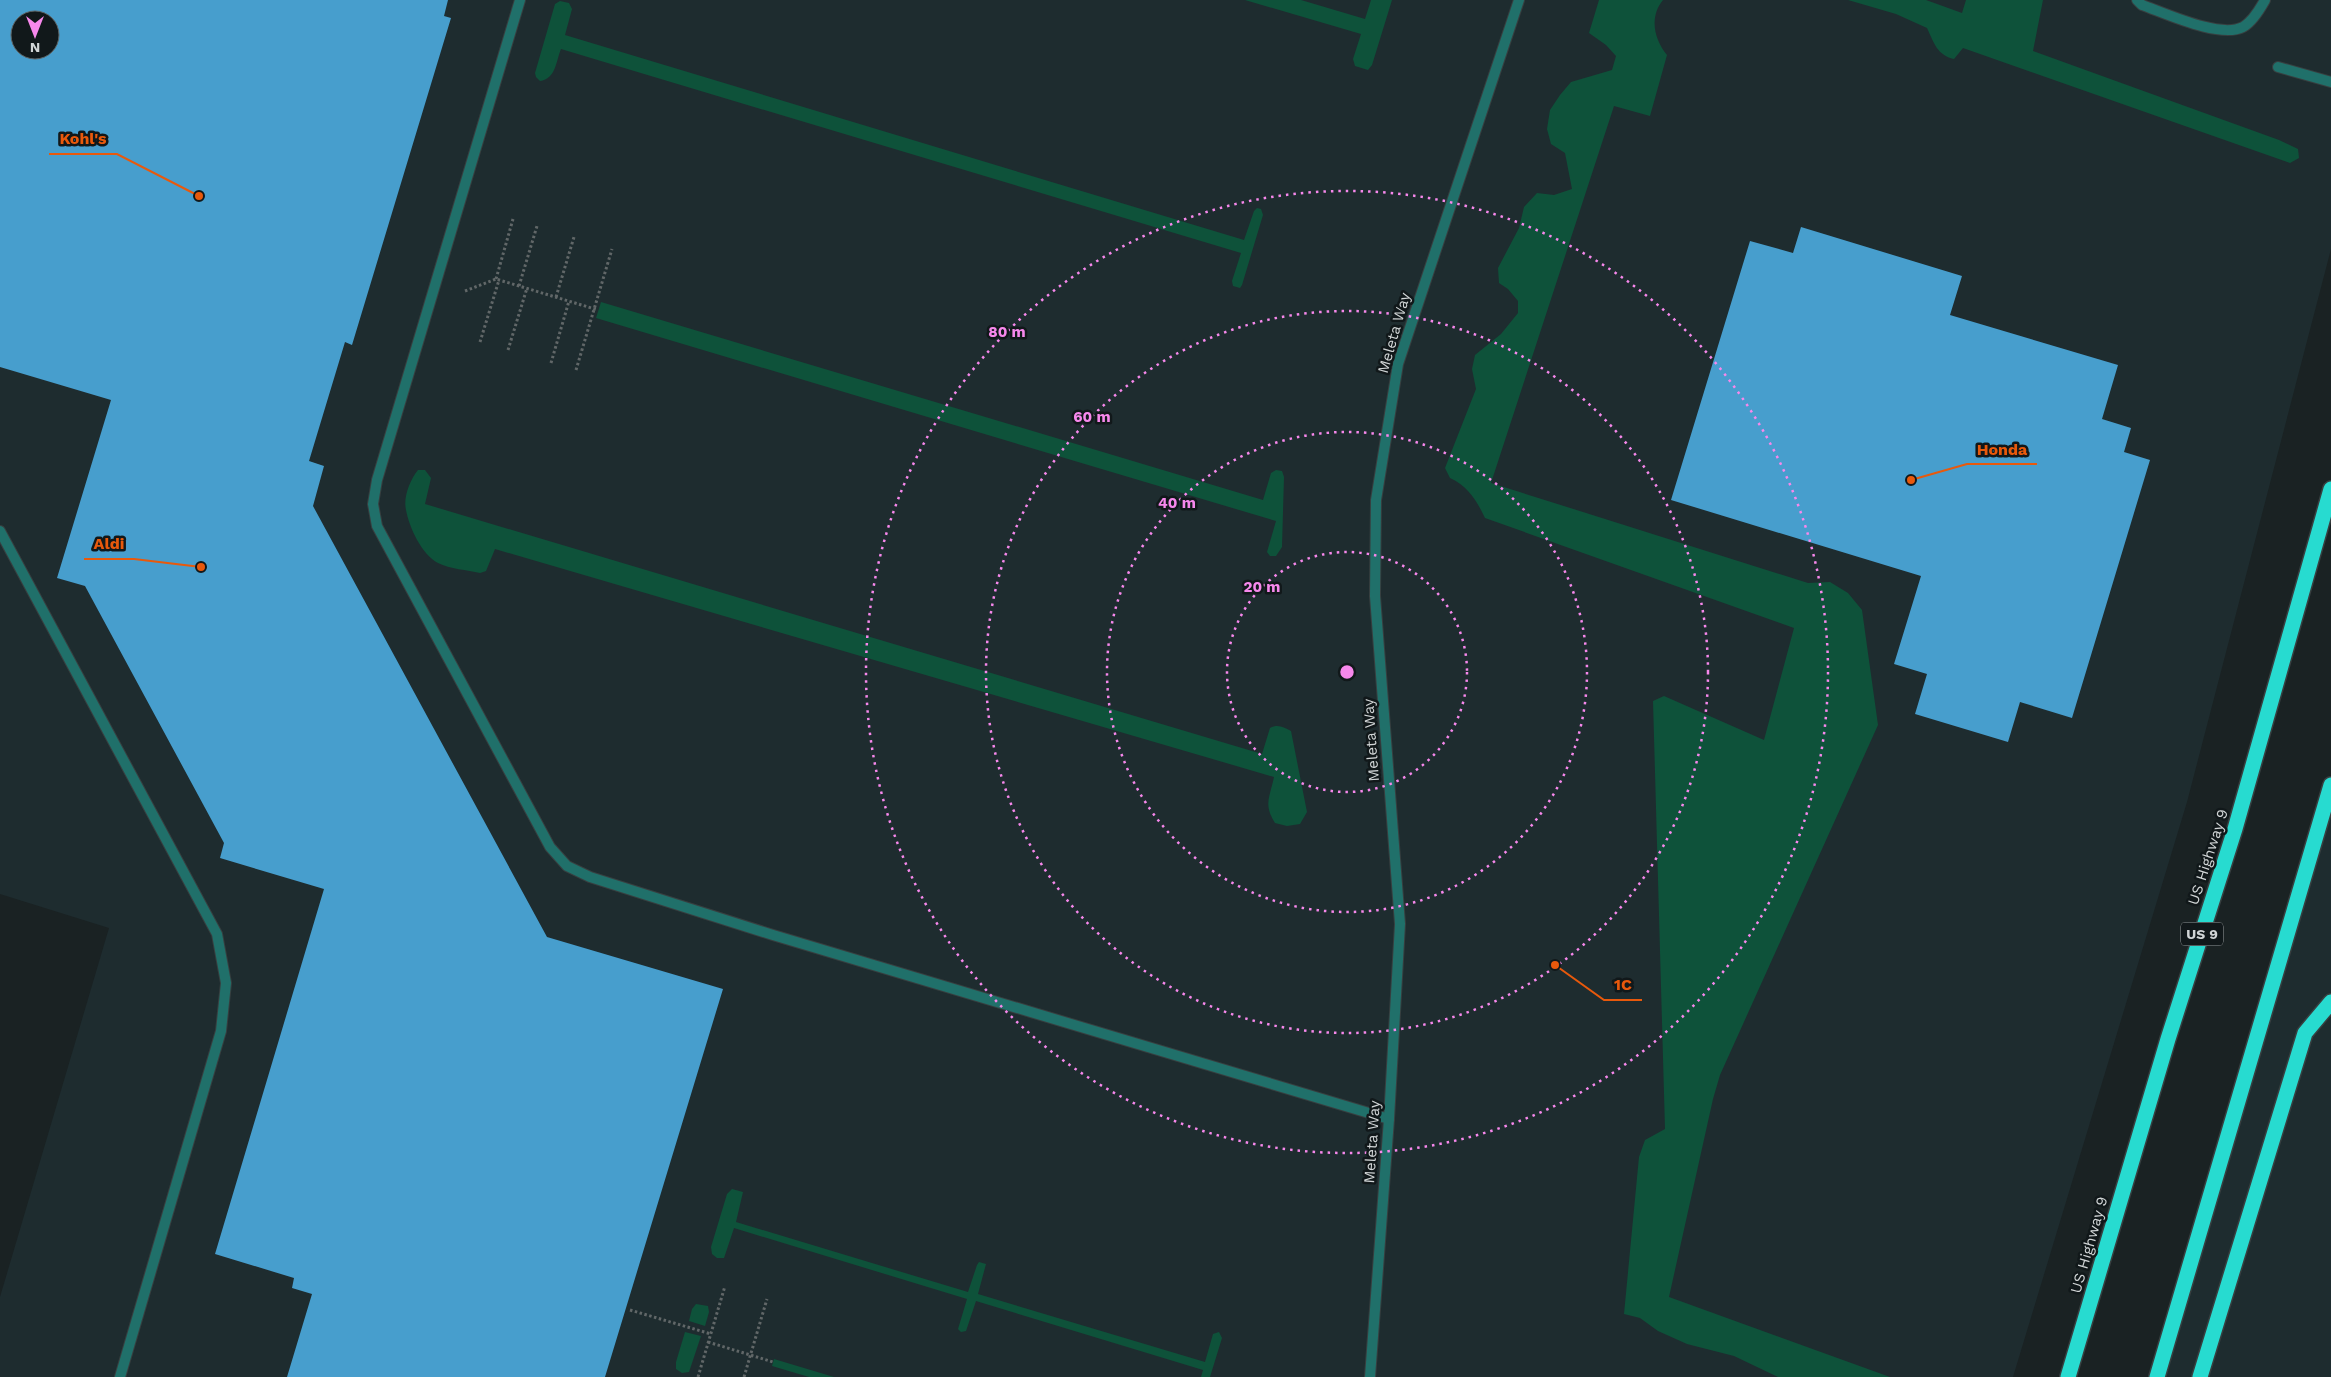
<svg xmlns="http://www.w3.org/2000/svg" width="2331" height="1377" font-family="'Work Sans',sans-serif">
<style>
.built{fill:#1e2c2f;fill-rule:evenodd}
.green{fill:#0e523a}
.building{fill:#479ecd;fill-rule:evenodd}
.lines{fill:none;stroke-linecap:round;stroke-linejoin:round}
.lane-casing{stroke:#373f40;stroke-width:12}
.street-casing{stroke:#373f40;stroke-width:12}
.highway-casing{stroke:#373f40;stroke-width:18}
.path{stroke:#616768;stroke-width:3;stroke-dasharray:2.5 2.5;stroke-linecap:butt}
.lane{stroke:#20706a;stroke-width:10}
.street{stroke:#20706a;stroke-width:10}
.highway{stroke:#27dbd0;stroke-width:15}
.ring{fill:none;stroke:#f788ec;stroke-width:2.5;stroke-dasharray:2.5 5}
.labels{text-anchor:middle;stroke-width:5;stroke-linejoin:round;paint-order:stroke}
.shield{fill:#11181a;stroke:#979c9e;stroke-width:1}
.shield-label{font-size:14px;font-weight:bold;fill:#d1d5d6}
.street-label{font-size:15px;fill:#d1d5d6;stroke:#11181a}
.centre{fill:#f788ec;stroke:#11181a;stroke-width:2.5}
.ring-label{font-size:15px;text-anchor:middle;font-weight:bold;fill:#f788ec;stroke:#11181a;stroke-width:5;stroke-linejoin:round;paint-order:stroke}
.leader{fill:none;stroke:#e8590c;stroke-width:2}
.callout-dot{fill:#e8590c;stroke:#11181a;stroke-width:2}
.callout-label{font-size:16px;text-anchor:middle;font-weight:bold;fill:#e8590c;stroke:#11181a;stroke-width:5;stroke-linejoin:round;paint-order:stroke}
</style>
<rect width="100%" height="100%" fill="#1a2223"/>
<g class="built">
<path d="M0,0H2331V249L2187,802L2013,1377H0V1297L109,928L0,894ZM20,20H50V50H20Z"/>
<path d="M2331,785V1377H2157Z"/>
</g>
<g class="green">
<path d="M1245,0H1301L1365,19L1371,0H1392L1372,65L1368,70L1355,66L1353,59L1361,34Z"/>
<path d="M1599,0H1663C1649,17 1654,39 1667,55L1650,116L1614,106L1491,483L1808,583L1830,582L1848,593L1862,610L1878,725L1720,1075L1713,1099L1669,1297L1890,1377H1778L1734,1356L1687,1344L1658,1331L1640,1318L1624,1314L1639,1157L1645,1140L1665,1129L1653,701L1664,696L1764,740L1794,628L1485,518C1477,501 1468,486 1450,478L1445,468L1476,389L1472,369L1475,355L1501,334L1518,313V301L1508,289L1499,283L1498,268L1519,228L1524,207L1537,193L1554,195L1572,189L1565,153L1551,144L1547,129L1550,110L1560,95L1571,82L1612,70L1616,56L1606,45L1589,33Z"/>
<path d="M1848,0H1926L1962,13L1966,0H2043L2033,51L2279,140L2298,149L2299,158L2290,163L1963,48L1954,59C1937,55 1934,43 1927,28L1896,14Z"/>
<path d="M560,1L569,3L572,9L565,35L1244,240L1254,211L1257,208L1261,209L1263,215L1242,285L1240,288L1233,286L1232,281L1241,253L561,49C556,61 556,79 540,81L536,77L535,73L555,4Z"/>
<path d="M601,302L1263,500L1271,473L1276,470L1282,471L1284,477L1282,547L1276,556H1270L1267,552L1276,521L596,318Z"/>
<path d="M418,470H425L431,478L425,504L1262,754L1270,728C1278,724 1283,727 1291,731L1307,812L1300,824L1287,826L1275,823C1263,804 1270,797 1274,777L495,549L486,571L480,573C467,570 450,569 438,563C422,555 409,527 406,510C403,497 410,480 418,470Z"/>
<path d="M732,1189L743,1192L736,1222L968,1292L977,1265L979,1262L986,1264L978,1294L1205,1362L1213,1334L1219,1332L1222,1338L1210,1377H1201L1203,1370L976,1301L966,1331L961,1332L958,1329L967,1299L734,1228L724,1258H717L712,1254L711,1247L727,1194Z"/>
<path d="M696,1304L708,1306L709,1312L705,1326L689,1321L692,1309Z"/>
<path d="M685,1332L701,1336L689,1372L682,1373L676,1369V1362Z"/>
<path d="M774,1359L834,1377H809L772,1366Z"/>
</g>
<g class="building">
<path d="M0,0H448L444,16L451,18L352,345L345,342L309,461L324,466L313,506L547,937L723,989L605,1377H287L312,1294L292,1288L294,1278L215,1254L324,889L220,858L224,843L85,586L57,578L111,400L0,367ZM20,20H50V50H20Z"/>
<path d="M1801,227L1962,276L1950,315L2118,365L2102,419L2131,428L2124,452L2150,460L2072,718L2020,702L2008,742L1915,714L1927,674L1894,664L1921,576L1671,500L1750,241L1793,253Z"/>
</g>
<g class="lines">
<defs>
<g id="lane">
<path d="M520,0L377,480L373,504L377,526L550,847L567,866L590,877L773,935L1389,1119"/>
<path d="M2137,0L2142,5C2165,13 2220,39 2243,27C2252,22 2260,9 2265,0"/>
<path d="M2278,67L2331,82"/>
<path d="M0,531L217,934L226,983L221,1031L120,1377"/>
</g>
<path id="street" d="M1370,1377L1389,1119L1400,924L1375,596L1376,500L1398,364L1519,0"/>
<g id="highway">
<path d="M2068,1377L2168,1039L2235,829L2331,489"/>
<path d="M2157,1377L2331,785"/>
<path d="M2200,1377L2305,1033L2331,1002"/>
</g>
</defs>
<use href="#lane" class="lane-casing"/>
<use href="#street" class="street-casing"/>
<use href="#highway" class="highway-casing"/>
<g class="path">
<path d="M496,279L513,219"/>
<path d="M519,286L537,226"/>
<path d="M465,291L496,279L598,310"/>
<path d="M556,297L574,237"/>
<path d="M480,342L499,280"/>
<path d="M508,350L527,288"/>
<path d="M551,363L569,301"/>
<path d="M576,370L612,249"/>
<path d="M630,1310L711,1334"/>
<path d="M708,1342L773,1362"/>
<path d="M698,1377L725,1286"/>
<path d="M744,1377L767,1299"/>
</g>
<use href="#lane" class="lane"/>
<use href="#street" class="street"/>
<use href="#highway" class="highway"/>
</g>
<g class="ring">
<circle cx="1347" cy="672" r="120"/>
<circle cx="1347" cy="672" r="240"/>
<circle cx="1347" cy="672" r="361"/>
<circle cx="1347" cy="672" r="481"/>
</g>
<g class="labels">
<rect class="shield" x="2181" y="922.5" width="42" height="23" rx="4"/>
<g class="shield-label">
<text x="2202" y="939">US 9</text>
</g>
<g class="street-label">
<text transform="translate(1394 333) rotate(-74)" y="5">Meleta Way</text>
<text transform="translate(1371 740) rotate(-94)" y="5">Meleta Way</text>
<text transform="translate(2208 857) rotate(-72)" y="5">US Highway 9</text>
<text transform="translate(1372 1142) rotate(-86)" y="5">Meleta Way</text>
<text transform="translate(2089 1245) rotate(-74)" y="5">US Highway 9</text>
</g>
</g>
<circle cx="1347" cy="672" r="8" class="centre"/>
<g class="ring-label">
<text x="1007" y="337">80 m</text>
<text x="1092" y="422">60 m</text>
<text x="1177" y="508">40 m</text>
<text x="1262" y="592">20 m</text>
</g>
<path class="leader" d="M199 196L117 154H49M1911 480L1967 464H2037M201 567L134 559H84M1555 965L1604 1000H1642"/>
<g class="callout-dot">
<circle cx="199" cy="196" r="5"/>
<circle cx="1911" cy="480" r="5"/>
<circle cx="201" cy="567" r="5"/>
<circle cx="1555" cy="965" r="5"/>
</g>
<g class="callout-label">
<text x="83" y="144">Kohl's</text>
<text x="2002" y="455">Honda</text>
<text x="109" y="549">Aldi</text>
<text x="1623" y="990">1C</text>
</g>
<g transform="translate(35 35) rotate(180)"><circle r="24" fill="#11181a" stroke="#5e6465"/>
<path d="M0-4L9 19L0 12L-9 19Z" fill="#f788ec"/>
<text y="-8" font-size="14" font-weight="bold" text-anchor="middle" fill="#d1d5d6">N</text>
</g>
</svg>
